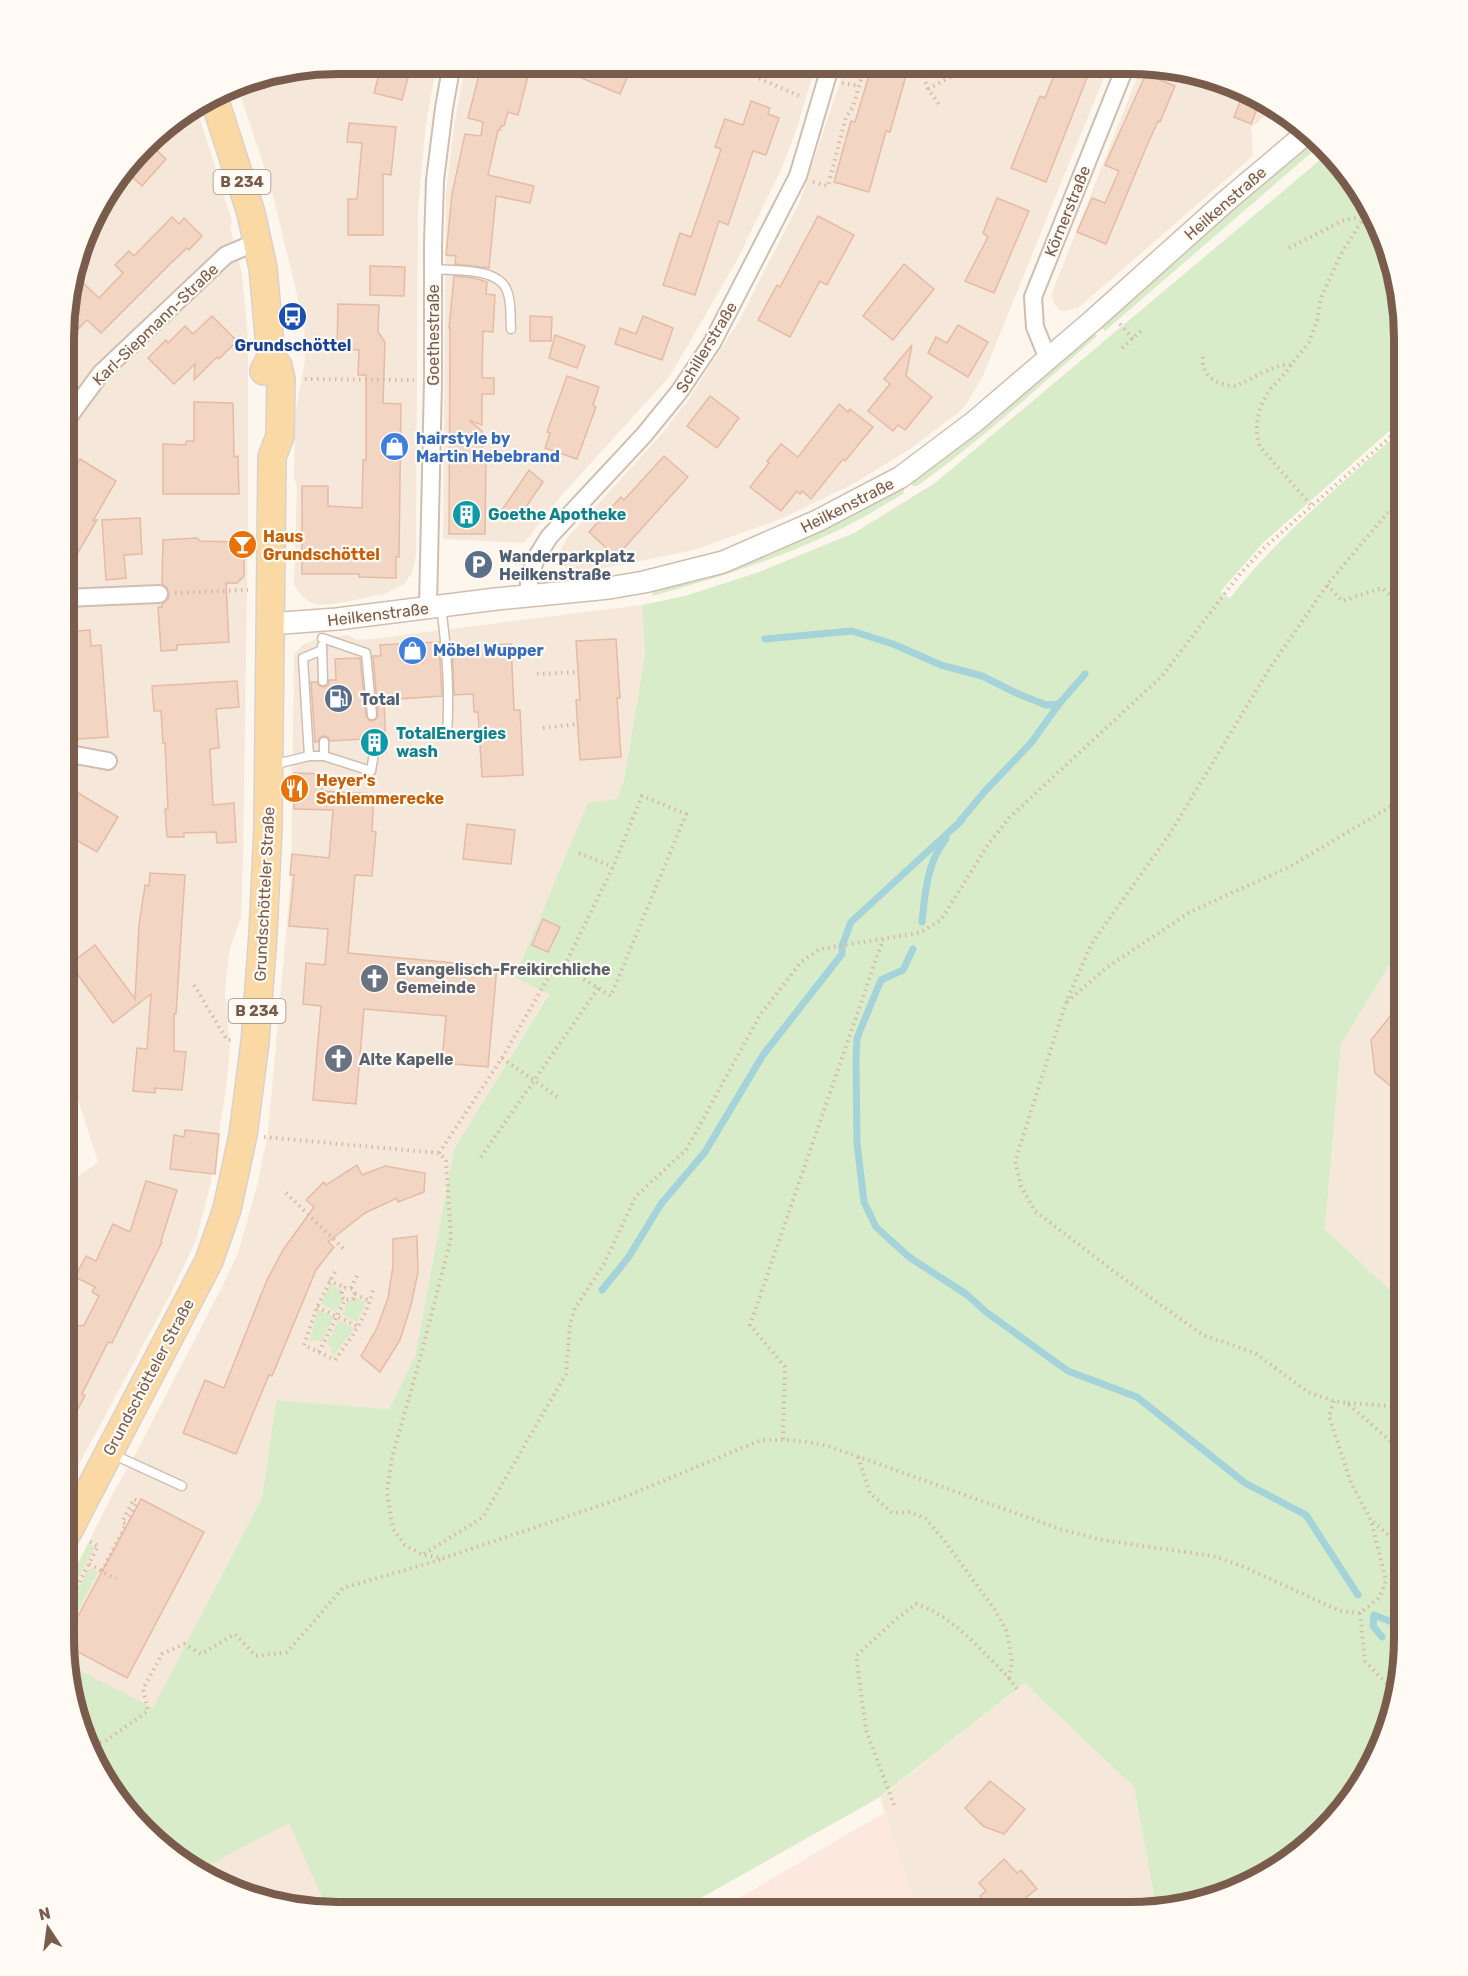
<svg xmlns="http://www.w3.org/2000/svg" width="1468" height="1976" font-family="Rubik,sans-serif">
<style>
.residential{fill:#f5e8da}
.commercial{fill:#fde8e0}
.green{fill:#d8ecc9}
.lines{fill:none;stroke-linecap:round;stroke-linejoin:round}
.stream{stroke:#a5d3da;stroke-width:7}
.building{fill:#f3d5c3;stroke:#e6bba3;stroke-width:1.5}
.service-casing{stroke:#d1beb0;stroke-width:11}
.minor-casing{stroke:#d1beb0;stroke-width:20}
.tertiary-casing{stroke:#d1beb0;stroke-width:24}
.primary-casing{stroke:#dad1cd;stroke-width:30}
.path{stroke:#d9b8a5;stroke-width:4;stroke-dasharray:1.5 4.5;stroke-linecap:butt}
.service{stroke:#fff;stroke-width:8}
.minor{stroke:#fff;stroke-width:16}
.tertiary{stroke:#fff;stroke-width:21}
.primary{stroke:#fbd9a5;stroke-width:27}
.labels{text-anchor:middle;stroke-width:4.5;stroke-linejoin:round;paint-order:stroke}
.shield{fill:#fffaf3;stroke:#a28b7f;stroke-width:1.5}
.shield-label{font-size:15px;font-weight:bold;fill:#7a5c4d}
.street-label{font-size:16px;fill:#7a5c4d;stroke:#fffaf3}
.transit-label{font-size:16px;font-weight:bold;fill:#164399;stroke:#fffaf3}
.shop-label{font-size:16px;font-weight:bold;fill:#366cbe;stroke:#fffaf3;text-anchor:start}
.culture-label{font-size:16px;font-weight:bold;fill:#0d838f;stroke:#fffaf3;text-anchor:start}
.food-label{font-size:16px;font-weight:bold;fill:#c56008;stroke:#fffaf3;text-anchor:start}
.service-label{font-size:16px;font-weight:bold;fill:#4e5e75;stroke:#fffaf3;text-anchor:start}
.worship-label{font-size:16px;font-weight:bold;fill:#5b616d;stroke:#fffaf3;text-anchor:start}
.rim{fill:none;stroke:#7a5c4d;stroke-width:8}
</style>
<rect width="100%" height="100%" fill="#fdf6ec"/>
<g class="residential">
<path d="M338,63H437L426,123L418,208L416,555L412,573L403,585L384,594L335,604L319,605L308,601L301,595L294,585L297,487L294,478L295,415L305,360L304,324L271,187L237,85L249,78Z"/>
<path d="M466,63L816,64L797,128L780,172L736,262L670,376L561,496L524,543L443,539L446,193L454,126Z"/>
<path d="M846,64L1109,65L982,378L963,409L913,447L853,484L781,519L693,550L656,558L589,571L566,568L560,561V551L567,538L669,426V424L686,403L739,321L800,201Z"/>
<path d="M1142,65H1166L1235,84L1279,109L1265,116L1251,128L1253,156L1078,308L1065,311L1059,310L1054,304L1052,295L1054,288Z"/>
<path d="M196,108L217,172L232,222L230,227L242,274L248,338V521L243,863L241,917L230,948L227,970L225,993L230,1048L226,1088L211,1182L196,1240L170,1295L63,1494L64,1187L98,1162L64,1055L65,302L100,201L157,131Z"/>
<path d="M642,605L645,654L624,780L617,799L516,977L549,993L454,1149L415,1356L389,1409L276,1400L262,1498L153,1709L69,1665L63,1639V1593L117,1486L135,1455L222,1287L238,1253L258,1182L268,1132L286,934L291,874L294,654L304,644L316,639L348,635L357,640L372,639Z"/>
<path d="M1405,939V1304L1325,1229L1341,1044Z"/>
<path d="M1024,1683L1134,1787L1156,1907L1131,1913L917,1912L880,1798Z"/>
<path d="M289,1822L328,1911H302L197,1871Z"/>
</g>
<path class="commercial" d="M885,1813L917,1912H716L844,1836Z"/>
<g class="green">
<path d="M1315,141L1319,146L1105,331L1100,327L1212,228Z"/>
<path d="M1326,155L1377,216L1405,337V417L1262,544L1220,592L1230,598C1281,533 1344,482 1405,427V939L1341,1044L1325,1229L1405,1304L1404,1657L1390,1727L1359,1791L1312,1845L1252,1885L1156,1907L1134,1787L1024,1683L880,1797L676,1912L328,1911L289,1823L197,1871L185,1867L131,1820L91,1760L69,1665L153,1708L262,1498L276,1400L389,1409L415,1356L454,1149L549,994L515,977L588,803L617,799L624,780L645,654L642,605L685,596L759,572L854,533L935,483Z"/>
<path d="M1093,332L1097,336C1038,388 981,440 917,486H913L909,483C975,438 1033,384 1093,332Z"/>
<path d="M902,487L904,491L903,494C879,508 855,523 830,534C773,561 713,579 652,596L654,590C695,578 738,567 778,550C820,532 862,511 902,487Z"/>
<path d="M330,1284L342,1290L341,1296L343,1301L336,1312L321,1304Z"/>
<path d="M356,1298L366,1302L357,1322L342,1315L347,1303Z"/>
<path d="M318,1309L334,1317L322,1341L314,1340L309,1342Z"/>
<path d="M339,1320L354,1328L333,1356L332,1349L327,1343Z"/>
<path d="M88,1544L95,1547L75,1582L69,1581Z"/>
<path d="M90,1569L98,1572L74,1618L66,1614L88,1570Z"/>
</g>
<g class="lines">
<g class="stream">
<path d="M765,639L852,631L893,644L941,665L982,676L1016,693L1046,705L1059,704"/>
<path d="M960,821L986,790L1031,743L1059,704L1085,674"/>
<path d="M922,922C925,893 927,862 946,839"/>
<path d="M913,949L903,970L881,980L857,1038L856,1058L857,1143L864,1202L876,1227L909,1257L966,1294L986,1312L1068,1371L1137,1397L1245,1483L1306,1515L1358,1595"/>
<path d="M602,1290L628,1258L661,1204L705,1152L763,1055L842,954V946L851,922L962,820"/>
<path d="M1382,1637L1373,1626L1374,1615L1402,1626L1404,1629"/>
</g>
</g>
<g class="building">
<path d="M382,63H412L402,100L374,93Z"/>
<path d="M482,63L531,64L518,115L508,112L504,126H501L500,130H498L488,175L534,186L530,203L496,196L489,268L455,264L456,256L446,255L452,194L465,134L481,136L483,122L468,118Z"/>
<path d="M548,64H633L620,94Z"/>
<path d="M872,65H880L907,72L890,132L886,131L869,192L834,182L851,121L855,122Z"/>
<path d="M1058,65H1092L1046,182L1011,168L1040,96L1045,98Z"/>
<path d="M1146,74L1175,86L1160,122L1158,121L1148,143L1106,244L1077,232L1092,198L1105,203L1119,171L1105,165Z"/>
<path d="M1245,89L1261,99L1251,124L1234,117Z"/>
<path d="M751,101L770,108L768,114L779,118L766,155L753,151L728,225L719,221L695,295L663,285L680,233L691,237L721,149L715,147L725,119L743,125Z"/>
<path d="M349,123L396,127L391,175L383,174V235H348V199H357L362,143L347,142Z"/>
<path d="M148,142L166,159L142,186L125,170Z"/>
<path d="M997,198L1029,211L994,293L965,281L988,237L983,233Z"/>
<path d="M818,216L854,235L827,285L820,281L790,337L758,320L777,285L780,287Z"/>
<path d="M172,217L179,224L184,218L202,236L189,250L187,248L172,262L101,333L87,320L65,342V313L73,306L66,299L68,294L81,281L99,298L123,273L115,265L129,251L134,256Z"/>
<path d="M904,264L934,289L893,340L863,316Z"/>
<path d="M370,266L405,267L404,296L370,295Z"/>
<path d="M454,276L474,278L487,282L486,294L495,295L493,332L483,331L482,378H494V394H482V425L469,420L482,431V458H486L485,534H449L450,328H449Z"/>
<path d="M338,304L379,305L378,332L385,342L383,403L401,404L399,557H396V578L359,577V574H302V486H328V506L362,508L363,460H366V375H358L359,350L337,349Z"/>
<path d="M212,316L237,341L219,359L217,357L194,380L195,364L174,384L148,358L166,340L168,343L185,326L193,334Z"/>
<path d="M530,316L552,317L551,341H530Z"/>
<path d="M643,316L673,328L662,360L615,344L620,328L636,334Z"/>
<path d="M958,325L988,342L968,377L928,353L936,337L947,343Z"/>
<path d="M555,335L585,346L577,368L549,358Z"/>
<path d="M912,345L906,376L932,397L905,430L898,425L893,431L868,411L890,384L884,379Z"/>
<path d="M567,376L599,387L593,405L596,407L577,459L545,448L550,433L547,432Z"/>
<path d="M710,396L739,418L717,448L687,426Z"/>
<path d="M194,402L233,403L234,457L238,456L239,494H163V444L186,445V441H194Z"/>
<path d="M839,404L848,412L850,409L873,427L845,461L843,459L811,499L802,491L800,494L797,491L781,511L750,487L769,463L767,461L781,444L798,457Z"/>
<path d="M664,456L688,477L616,557L589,532L621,497L624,500Z"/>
<path d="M80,459L116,481L93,521L97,520L65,575V484Z"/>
<path d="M529,470L543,482L517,520L502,510Z"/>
<path d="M140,518L142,554L124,555L126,578L106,580L102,520Z"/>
<path d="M197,538L200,541L238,542L244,546V576L237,583H226L229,642L177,645V650L161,651L158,607H162V604L168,599L169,594L167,588L162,584L163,540Z"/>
<path d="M90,630L91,646L101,645L108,737L65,740V632Z"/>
<path d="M616,639L620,698H617L621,757L580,760L576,700H580L576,641Z"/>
<path d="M439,642L442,696L384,700L386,752H380L378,749L374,747L370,749L368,753H365L364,739L330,741L328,737L323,736L319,738L318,742H315L311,682H317L320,686L324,687L328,685L329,680H336L335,659L360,658L366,716L369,720L373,721L377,718L378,714L373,656H381L380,645Z"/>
<path d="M511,644L514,710H520L523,775L482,777L478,712H474L473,694L454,695L452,647Z"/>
<path d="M237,681L239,707L216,709L219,748L210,749L213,805L234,803L236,842L217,843L216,832L184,833V837H167L165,809H168L165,743H163L161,711H154L152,686Z"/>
<path d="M294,773L322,774V791L374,794L372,831L376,832L372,876L355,875L348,953L497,967L488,1067L442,1063L446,1016L364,1009L356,1104L313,1100L321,1006L303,1004L306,963L325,965L328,929L289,926L294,875H290L292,854L329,858L333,810L294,809Z"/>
<path d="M65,785L118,817L97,852L64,833Z"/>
<path d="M467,824L515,830L511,864L463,859Z"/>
<path d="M150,873L185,875L176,1014H174V1051L186,1052L182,1090L155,1088V1093L133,1091L137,1048L147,1049L151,994L113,1023L70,964L95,945L135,999L139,925L145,885L149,886Z"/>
<path d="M543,919L560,927L548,952L532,945Z"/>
<path d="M1405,998V1098L1375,1073L1371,1040Z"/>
<path d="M185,1130L219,1134L215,1174L170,1169L174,1135L184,1137Z"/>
<path d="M357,1165L362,1175L385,1166L425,1173L424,1192L398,1202L397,1198L365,1213L328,1242L334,1247L316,1270L272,1376L269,1375L236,1454L183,1433L205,1380L224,1388L267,1280L283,1250L314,1207L306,1200L324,1182L326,1185Z"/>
<path d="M146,1181L177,1190L161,1241L162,1242L112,1343L108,1342L82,1394L85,1396L63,1436L64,1328L84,1325L99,1296L92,1292L95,1287L75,1277L86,1256L96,1261L113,1224L130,1232Z"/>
<path d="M417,1236L418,1272L411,1305L400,1340L380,1372L361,1356L377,1328L388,1298L393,1266V1239Z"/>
<path d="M141,1499L204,1532L127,1678L65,1645L64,1642Z"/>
<path d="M990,1781L1025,1809L1004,1834L983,1826L965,1808Z"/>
<path d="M1004,1859L1017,1873L1021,1870L1037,1889L1006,1913H997L980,1896L986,1891L979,1883Z"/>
</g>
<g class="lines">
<defs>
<g id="service">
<path d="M433,269C454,271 499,267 507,291C512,302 510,317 511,329"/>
<path d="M441,607C447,650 450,692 447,735"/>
<path d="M322,638L366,653L372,715"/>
<path d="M322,646L323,681"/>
<path d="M309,756L303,658L322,650"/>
<path d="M324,756L371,771L374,753"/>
<path d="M272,765L309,756H324V742"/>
<path d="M112,1454L182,1486"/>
</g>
<g id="minor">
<path d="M1048,359L1035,327L1033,297L1126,65"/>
<path d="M65,422L101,373L226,255L245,247L258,245"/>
<path d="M529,596V579L536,558L549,537L644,435L679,392L712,343L798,176L831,64"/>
<path d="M65,598L159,594"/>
<path d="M428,607L433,380V244L435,180L444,108L452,63"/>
<path d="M65,753L108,761"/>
</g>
<path id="tertiary" d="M270,624L337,619L496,599L609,588L644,582L723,562L817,521L901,477L974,422L1091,322L1225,202L1308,132"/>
<g id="primary">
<path d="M214,98L251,213L263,268L271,357L264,371"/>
<path d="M63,1541L209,1261L227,1209L243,1135L255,1042L263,934L268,827L272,457L280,436L281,379L278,366L271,357"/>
</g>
</defs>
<use href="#service" class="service-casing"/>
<use href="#minor" class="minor-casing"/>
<use href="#tertiary" class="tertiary-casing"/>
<use href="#primary" class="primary-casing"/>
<g class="path">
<path d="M726,64L802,97"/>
<path d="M920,65L928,89L940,106"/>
<path d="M842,83L859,86"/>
<path d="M928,89L960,72"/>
<path d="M813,182L828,186L846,117L853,107L865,65"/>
<path d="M1289,248L1342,221L1367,215"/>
<path d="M1120,324L1133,339"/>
<path d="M1122,348L1143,329"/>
<path d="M1203,357C1200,376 1219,386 1236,386L1270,369L1281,365H1291L1309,342L1317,321L1321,298L1341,254L1370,208"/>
<path d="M1291,365C1285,375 1276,382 1269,391C1258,407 1253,429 1260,447L1312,506"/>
<path d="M305,379L414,380"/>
<path d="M1327,585L1342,601L1382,588L1405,609"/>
<path d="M175,593L248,590"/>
<path d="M537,674L578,672"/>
<path d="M543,728L578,724"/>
<path d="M579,853L613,867"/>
<path d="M194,985L227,1040H231"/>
<path d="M1067,1002L1106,968L1190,912L1289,867L1405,798"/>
<path d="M502,1058L559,1098"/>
<path d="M264,1137L439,1153L446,1160L451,1238L421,1355L392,1457L387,1492L393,1529L405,1545L423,1555L444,1558L622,1498L761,1440C785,1439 805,1441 828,1446L1063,1530L1102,1540L1213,1556L1242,1566L1340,1611L1360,1613L1379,1598L1386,1581L1371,1520L1351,1483L1329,1416L1334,1401"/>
<path d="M439,1153L502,1058L552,971L564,967L613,867L642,796L686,814L611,996L564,967"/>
<path d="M481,1157L599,987"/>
<path d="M286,1193L344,1249"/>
<path d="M335,1272L317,1307L304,1345L335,1360C353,1335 365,1320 373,1290"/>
<path d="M329,1280L345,1288"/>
<path d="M351,1288L358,1274"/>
<path d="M355,1294L370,1301"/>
<path d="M317,1307L359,1327"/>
<path d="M319,1352L345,1300L342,1297V1292L345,1288L353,1289L355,1294L353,1299L345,1300"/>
<path d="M1348,1403L1404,1407"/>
<path d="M783,1439L785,1367L750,1325L883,939"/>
<path d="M1404,1453L1347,1403L1334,1401L1308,1392L1255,1353L1203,1335L1120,1276L1035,1211L1021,1186L1015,1161L1065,1005L1092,943L1169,835L1268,671L1327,585L1405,492"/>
<path d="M858,1457L870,1493L892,1513L910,1512L926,1519L943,1539L995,1610L1007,1632L1012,1662L1009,1678C983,1652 952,1615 916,1604L894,1621L856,1656L866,1730L894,1805"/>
<path d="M130,1521L128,1520L138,1501"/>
<path d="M1373,1522L1404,1548"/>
<path d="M424,1554L483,1517L566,1374L570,1324L575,1308L604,1264L636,1196L686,1150L760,1015L801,962L820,949L919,933L941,920L989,843L1009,818L1162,676L1239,575L1264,548L1405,424"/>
<path d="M89,1564L116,1579"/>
<path d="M102,1571L126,1524L122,1522L134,1499L138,1501"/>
<path d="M63,1583L76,1589"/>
<path d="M1360,1613L1365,1661L1397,1695"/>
<path d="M63,1614L98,1546L88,1541"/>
<path d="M63,1616L75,1622"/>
<path d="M1009,1678L1017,1689"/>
<path d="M88,1743L104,1742L148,1711L143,1689L162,1654L184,1644L201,1654L235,1634L256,1656L287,1652L343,1588L443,1559"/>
</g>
<use href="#service" class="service"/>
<use href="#minor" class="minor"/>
<use href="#tertiary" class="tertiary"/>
<use href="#primary" class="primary"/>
</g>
<defs>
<symbol id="bus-disc" viewBox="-11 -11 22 22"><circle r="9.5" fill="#1a4fb4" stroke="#fffaf3"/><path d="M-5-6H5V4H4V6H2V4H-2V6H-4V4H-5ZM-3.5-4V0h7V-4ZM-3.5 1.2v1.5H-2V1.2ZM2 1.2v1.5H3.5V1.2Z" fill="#fff"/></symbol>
<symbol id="shop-disc" viewBox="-11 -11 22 22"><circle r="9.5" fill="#3f7fe0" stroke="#fffaf3"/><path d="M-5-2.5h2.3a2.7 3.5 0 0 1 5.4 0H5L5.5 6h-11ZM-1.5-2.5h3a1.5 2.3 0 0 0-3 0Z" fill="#fff"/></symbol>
<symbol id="building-disc" viewBox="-11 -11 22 22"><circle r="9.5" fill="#0f9aa8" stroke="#fffaf3"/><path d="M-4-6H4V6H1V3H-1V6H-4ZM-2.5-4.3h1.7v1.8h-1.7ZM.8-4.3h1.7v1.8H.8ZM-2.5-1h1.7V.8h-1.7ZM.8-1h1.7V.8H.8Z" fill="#fff"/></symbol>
<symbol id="bar-disc" viewBox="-11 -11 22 22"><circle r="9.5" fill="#e8710a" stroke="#fffaf3"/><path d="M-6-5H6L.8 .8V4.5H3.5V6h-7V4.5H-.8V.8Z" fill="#fff"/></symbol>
<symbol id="parking-disc" viewBox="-11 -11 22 22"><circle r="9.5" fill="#5c6f8a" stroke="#fffaf3"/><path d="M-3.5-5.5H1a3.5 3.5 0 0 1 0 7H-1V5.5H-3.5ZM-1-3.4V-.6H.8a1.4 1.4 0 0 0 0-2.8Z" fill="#fff"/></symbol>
<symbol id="fuel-disc" viewBox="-11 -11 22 22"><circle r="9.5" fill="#5c6f8a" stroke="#fffaf3"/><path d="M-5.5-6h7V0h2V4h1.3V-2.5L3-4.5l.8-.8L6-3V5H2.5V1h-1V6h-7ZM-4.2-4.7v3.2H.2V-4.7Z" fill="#fff"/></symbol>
<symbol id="restaurant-disc" viewBox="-11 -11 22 22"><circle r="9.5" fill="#e8710a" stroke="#fffaf3"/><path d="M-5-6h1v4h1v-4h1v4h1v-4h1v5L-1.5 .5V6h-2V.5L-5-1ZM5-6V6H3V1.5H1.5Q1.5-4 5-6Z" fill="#fff"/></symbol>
<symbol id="church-disc" viewBox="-11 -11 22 22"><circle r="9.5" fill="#6b7280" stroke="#fffaf3"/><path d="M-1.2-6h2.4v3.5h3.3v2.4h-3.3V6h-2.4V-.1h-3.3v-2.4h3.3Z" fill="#fff"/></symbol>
</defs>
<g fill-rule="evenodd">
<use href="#bus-disc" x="276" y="300" width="33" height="33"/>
<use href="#shop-disc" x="378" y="430" width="33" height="33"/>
<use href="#building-disc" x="450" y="498" width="33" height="33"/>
<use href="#bar-disc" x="226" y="528" width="33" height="33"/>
<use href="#parking-disc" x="462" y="548" width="33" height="33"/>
<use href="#shop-disc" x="396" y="634" width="33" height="33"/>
<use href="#fuel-disc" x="322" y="682" width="33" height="33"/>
<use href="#building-disc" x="358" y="726" width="33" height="33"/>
<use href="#restaurant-disc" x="278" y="772" width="33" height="33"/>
<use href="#church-disc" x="358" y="962" width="33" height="33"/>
<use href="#church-disc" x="322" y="1042" width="33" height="33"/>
</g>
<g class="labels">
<g class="shield">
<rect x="213.5" y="170" width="57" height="24" rx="4.5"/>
<rect x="228.5" y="999" width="57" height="24" rx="4.5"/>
</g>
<g class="shield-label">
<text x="242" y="187">B 234</text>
<text x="257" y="1016">B 234</text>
</g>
<g class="street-label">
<text transform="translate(1225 203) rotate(-41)" y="6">Heilkenstraße</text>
<text transform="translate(1067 211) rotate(-68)" y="6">Körnerstraße</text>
<text transform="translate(155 324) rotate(-44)" y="6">Karl-Siepmann-Straße</text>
<text transform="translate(433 335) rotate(-90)" y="6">Goethestraße</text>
<text transform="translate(706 347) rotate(-59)" y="6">Schillerstraße</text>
<text transform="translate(847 505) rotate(-27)" y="6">Heilkenstraße</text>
<text transform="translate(378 614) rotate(-7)" y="6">Heilkenstraße</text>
<text transform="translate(264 894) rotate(-87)" y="6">Grundschötteler Straße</text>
<text transform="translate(148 1377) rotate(-62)" y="6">Grundschötteler Straße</text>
</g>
<g class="transit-label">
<text x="293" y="351">Grundschöttel</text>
</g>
<g class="shop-label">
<text x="416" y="444">hairstyle by<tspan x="416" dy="18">Martin Hebebrand</tspan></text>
<text x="433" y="656">Möbel Wupper</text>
</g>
<g class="culture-label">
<text x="488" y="520">Goethe Apotheke</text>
<text x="396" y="739">TotalEnergies<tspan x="396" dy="18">wash</tspan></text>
</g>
<g class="food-label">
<text x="263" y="542">Haus<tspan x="263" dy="18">Grundschöttel</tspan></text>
<text x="316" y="786">Heyer's<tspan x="316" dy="18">Schlemmerecke</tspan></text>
</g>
<g class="service-label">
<text x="499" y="562">Wanderparkplatz<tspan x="499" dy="18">Heilkenstraße</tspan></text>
<text x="360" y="705">Total</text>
</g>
<g class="worship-label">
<text x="396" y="975">Evangelisch-Freikirchliche<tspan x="396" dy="18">Gemeinde</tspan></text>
<text x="359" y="1065">Alte Kapelle</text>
</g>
</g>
<path d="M0 0H1468V1976H0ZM338 74H1130A264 264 0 0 1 1394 338V1638A264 264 0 0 1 1130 1902H338A264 264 0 0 1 74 1638V338A264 264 0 0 1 338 74Z" fill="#fffaf3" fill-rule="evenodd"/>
<path class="rim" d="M338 74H1130A264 264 0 0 1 1394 338V1638A264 264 0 0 1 1130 1902H338A264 264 0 0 1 74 1638V338A264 264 0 0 1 338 74Z"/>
<g transform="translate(48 1928) rotate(347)" stroke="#fffaf3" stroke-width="4.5" paint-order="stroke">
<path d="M0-4.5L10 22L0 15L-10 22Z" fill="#7a5c4d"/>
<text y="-9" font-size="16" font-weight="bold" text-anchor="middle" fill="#7a5c4d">N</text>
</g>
</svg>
